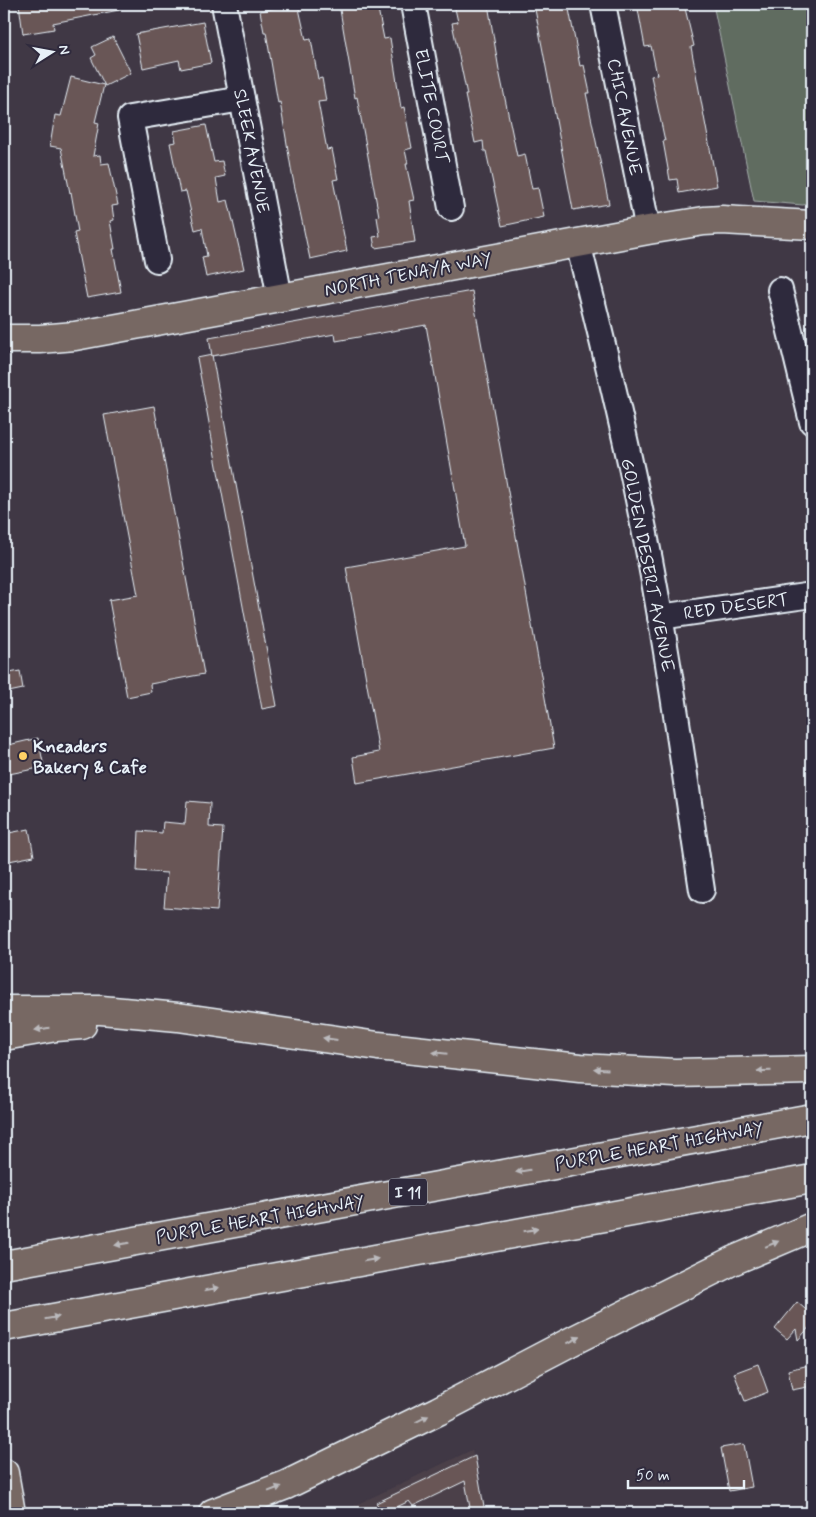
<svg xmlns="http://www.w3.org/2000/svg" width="816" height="1517" font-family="Mynerve,sans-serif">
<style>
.built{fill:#4c414a}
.green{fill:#616c60;stroke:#a4aeac}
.building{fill:#695757;stroke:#e8f1f8}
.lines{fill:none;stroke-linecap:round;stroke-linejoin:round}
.minor-casing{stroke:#e8f1f8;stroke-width:28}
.major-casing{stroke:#e8f1f8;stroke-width:31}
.highway-casing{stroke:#e8f1f8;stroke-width:31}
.minor{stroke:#2f2a3d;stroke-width:24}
.major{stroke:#776864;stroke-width:28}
.highway{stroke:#776864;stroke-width:28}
.oneway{fill:#bbbabd}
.poi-dot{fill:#ffd166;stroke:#2f2a3d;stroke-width:2}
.labels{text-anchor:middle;stroke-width:4;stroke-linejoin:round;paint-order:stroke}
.shield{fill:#2f2a3d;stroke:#b0b5c0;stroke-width:1}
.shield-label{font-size:16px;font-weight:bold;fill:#e8f1f8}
.street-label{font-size:18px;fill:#e8f1f8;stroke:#2f2a3d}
.poi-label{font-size:18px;font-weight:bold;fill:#e8f1f8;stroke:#2f2a3d;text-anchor:start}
</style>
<rect width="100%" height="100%" fill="#403845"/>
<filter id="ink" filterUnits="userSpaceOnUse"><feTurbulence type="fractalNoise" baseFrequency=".02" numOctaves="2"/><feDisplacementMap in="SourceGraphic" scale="10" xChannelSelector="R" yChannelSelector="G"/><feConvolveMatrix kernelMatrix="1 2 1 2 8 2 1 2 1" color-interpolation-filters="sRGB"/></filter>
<g filter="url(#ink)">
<path class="built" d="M472,1450L482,1513H339Z"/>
<path class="green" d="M713,4H812V203L803,205L754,201Z"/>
<g class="building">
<path d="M19,4H119V10L53,23L54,29L23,34Z"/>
<path d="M298,4L306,40L311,39L318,79L322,78L326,101L318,102L327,150L332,149L338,179L333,180L347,251L310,259L292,174L280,102L278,103L266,32H264L260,11Z"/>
<path d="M339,4H377L384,39L390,38L401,108L404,107L412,148L405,150L408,164H406L414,200L409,201L415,242L375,248L373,237L380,236L377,217L379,216L357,97L355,98Z"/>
<path d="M454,4H488L499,70L517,156L525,154L532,189L538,188L544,217L502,226L486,151H484L483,141L475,143L465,95H467L452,23L458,22Z"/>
<path d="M534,4H568L580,66L584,65L590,93H586L609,204L573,210Z"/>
<path d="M637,4H684L694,46L691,47L717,186L679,193L677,179L670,180L663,141H665L651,76L657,75L651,46L645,47Z"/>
<path d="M203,22L211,63L181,69L179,60L143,68L136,34Z"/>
<path d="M113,37L131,73L105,86L91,58L96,55L92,47Z"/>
<path d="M71,77L104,85L95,122L99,123L93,156L100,155L101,164L109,163L118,205L112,206L114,220L110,221L115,249H113L121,292L87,298L74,233L78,232L71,192L70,193L61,148L50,146L55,115L61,116Z"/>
<path d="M206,125L214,162L222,161L225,176L216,178L220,202L228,200L244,269L206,277L202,257L207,256L202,228L195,230L186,191L180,192L170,143L176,142L174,131Z"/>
<path d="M472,291L554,748L357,783L353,757L379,752L346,567L465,546L426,325L336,341L335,334L212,356L209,338Z"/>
<path d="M212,355L277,706L262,709L197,358Z"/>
<path d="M154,406L204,674L150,684L151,692L127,697L109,600L138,595L104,415Z"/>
<path d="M20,671L23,689L4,693V674Z"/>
<path d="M38,738L44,767L4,775V746Z"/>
<path d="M187,801L210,803L209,827L223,828L217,911L164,907L167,873L137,871L139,831L162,833L163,822L185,824Z"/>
<path d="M29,829L34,856L4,862V834Z"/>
<path d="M797,1302L812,1315V1324L798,1340L796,1329L787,1339L775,1329Z"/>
<path d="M758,1364L768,1392L745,1401L734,1373Z"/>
<path d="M812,1364V1386L792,1390L788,1370Z"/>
<path d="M744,1444L752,1487L729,1491L721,1448Z"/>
<path d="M475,1456L485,1513H471L465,1481L413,1506L409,1501L385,1513L376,1503Z"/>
</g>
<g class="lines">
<defs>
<g id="minor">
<path d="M224,4L280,298"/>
<path d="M413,4L451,208"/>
<path d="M603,4L648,230"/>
<path d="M578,243C609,367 639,491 660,616C676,707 688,799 702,890"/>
<path d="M157,260L130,118L242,99"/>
<path d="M780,290L812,422"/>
<path d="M660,617L812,595"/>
</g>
<g id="major">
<path d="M4,339H40L75,336L648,230L704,221L722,220L812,225"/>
<path d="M4,1473L11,1513"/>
</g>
<g id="highway">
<path d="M4,1010H101L178,1017L378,1046L580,1068L675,1073L812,1070"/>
<path d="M4,1036L56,1027L82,1025"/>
<path d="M4,1265L812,1118"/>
<path d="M4,1327L812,1179"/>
<path d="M213,1513L286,1485L438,1411L576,1339L732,1261L812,1227"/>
</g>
</defs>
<use href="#minor" class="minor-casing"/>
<use href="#major" class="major-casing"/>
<use href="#highway" class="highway-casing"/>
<use href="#minor" class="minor"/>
<use href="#major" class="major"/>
<use href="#highway" class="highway"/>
</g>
<defs><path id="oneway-solid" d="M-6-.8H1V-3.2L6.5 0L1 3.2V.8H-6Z" transform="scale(1.25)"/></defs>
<g class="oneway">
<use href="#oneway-solid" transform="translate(42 1029) rotate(171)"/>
<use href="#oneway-solid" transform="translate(330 1039) rotate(-172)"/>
<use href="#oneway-solid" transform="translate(440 1053) rotate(-174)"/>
<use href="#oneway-solid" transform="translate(601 1069) rotate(-177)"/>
<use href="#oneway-solid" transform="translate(764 1071) rotate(179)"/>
<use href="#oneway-solid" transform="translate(523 1171) rotate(170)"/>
<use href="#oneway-solid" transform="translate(531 1230) rotate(-10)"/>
<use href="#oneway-solid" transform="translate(122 1244) rotate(170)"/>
<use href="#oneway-solid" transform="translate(772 1244) rotate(-23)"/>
<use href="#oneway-solid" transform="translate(371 1260) rotate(-10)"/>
<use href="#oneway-solid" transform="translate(212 1289) rotate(-10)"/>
<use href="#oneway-solid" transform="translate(52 1318) rotate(-10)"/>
<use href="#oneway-solid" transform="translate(574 1340) rotate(-27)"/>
<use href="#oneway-solid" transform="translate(422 1419) rotate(-26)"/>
<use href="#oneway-solid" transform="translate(275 1489) rotate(-21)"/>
</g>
</g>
<circle class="poi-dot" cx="23" cy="756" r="5"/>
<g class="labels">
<rect class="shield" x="389" y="1178.5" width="38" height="27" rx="4"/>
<g class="shield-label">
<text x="408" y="1198">I 11</text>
</g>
<g class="street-label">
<text transform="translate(432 106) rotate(79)" y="6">ELITE COURT</text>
<text transform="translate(625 117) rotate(79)" y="6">CHIC AVENUE</text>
<text transform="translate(252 151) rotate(79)" y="6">SLEEK AVENUE</text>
<text transform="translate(408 274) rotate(-11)" y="6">NORTH TENAYA WAY</text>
<text transform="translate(648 565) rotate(79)" y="6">GOLDEN DESERT AVENUE</text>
<text transform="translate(736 606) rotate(-8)" y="6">RED DESERT</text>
<text transform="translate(659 1146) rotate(-10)" y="6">PURPLE HEART HIGHWAY</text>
<text transform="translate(260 1219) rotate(-10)" y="6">PURPLE HEART HIGHWAY</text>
</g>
<g class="poi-label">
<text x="33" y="752">Kneaders<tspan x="33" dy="21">Bakery &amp; Cafe</tspan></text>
</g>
</g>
<rect width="816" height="1517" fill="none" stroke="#2f2a3d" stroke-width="20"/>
<rect x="10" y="10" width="796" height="1497" fill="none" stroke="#e8f1f8" stroke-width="2" filter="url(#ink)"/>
<g transform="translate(52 52) rotate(79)" stroke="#2f2a3d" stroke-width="4" paint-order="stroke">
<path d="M0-4L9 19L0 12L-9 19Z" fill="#e8f1f8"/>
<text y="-8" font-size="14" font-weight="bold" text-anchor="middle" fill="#e8f1f8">N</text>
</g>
<path d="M628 1480v8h116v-8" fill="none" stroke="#e8f1f8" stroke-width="2.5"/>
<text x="636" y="1480" font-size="15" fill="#e8f1f8" stroke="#2f2a3d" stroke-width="4" paint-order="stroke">50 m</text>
</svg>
